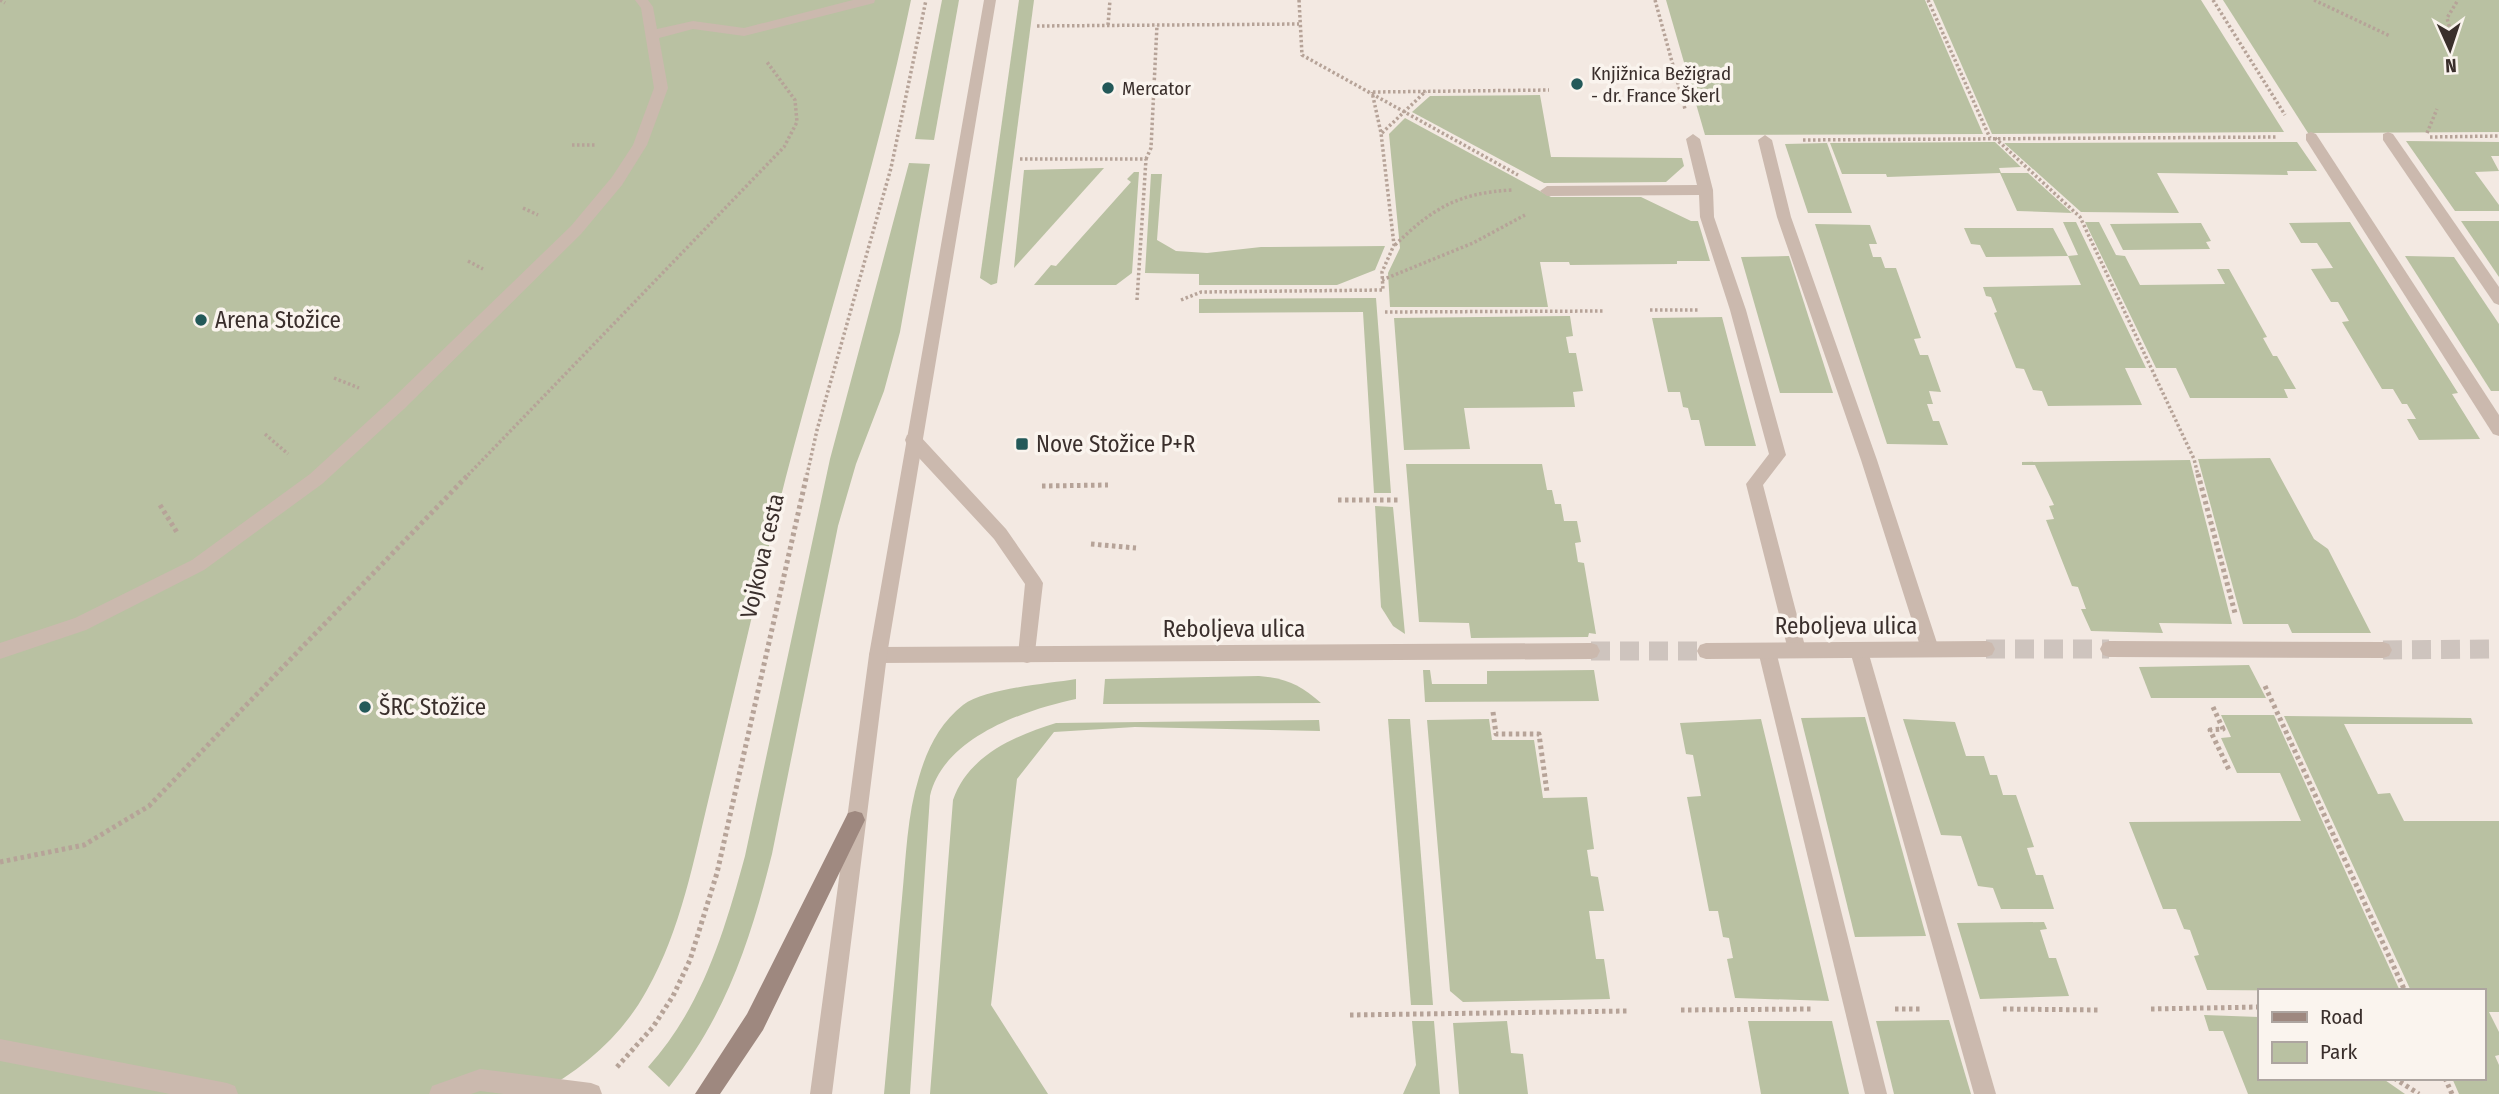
<svg xmlns="http://www.w3.org/2000/svg" width="2499" height="1094" font-family="'Fira Sans Condensed',sans-serif">
<style>
.green{fill:#b9c1a2}
.lines{fill:none;stroke-linecap:round;stroke-linejoin:round}
.minor-tunnel{stroke:#cec4be;stroke-width:19;stroke-dasharray:19 10;stroke-linecap:butt}
.path-far1{stroke:#b6a398;stroke-width:3.5;stroke-dasharray:2.5 2.5;stroke-linecap:butt}
.path{stroke:#b6a398;stroke-width:5;stroke-dasharray:3.5 3.5;stroke-linecap:butt}
.service{fill:#cbb9ae;fill-rule:evenodd}
.minor{fill:#cbb9ae;fill-rule:evenodd}
.tertiary{fill:#cbb9ae;fill-rule:evenodd}
.secondary{fill:#9e887f;fill-rule:evenodd}
.poi-dot{fill:#235959;stroke:#faf4ee;stroke-width:2.5}
.labels{text-anchor:middle;stroke-width:7;stroke-linejoin:round;paint-order:stroke}
.far-poi-label{font-size:19px;fill:#3a2f2c;stroke:#faf4ee;text-anchor:start}
.poi-label{font-size:23px;fill:#3a2f2c;stroke:#faf4ee;text-anchor:start}
.street-label{font-size:23px;fill:#3a2f2c;stroke:#faf4ee}
</style>
<rect width="100%" height="100%" fill="#f3e9e2"/>
<g class="green">
<path d="M0,0H911C874,180 815,354 772,533C751,619 731,706 710,793C694,859 681,930 647,990C622,1036 583,1069 537,1094H0Z"/>
<path d="M942,0H959L934,140L915,139Z"/>
<path d="M1019,0H1034L997,283L991,285L980,278Z"/>
<path d="M1666,0H1925L1983,134L1705,135Z"/>
<path d="M1933,0H2201L2284,132L1992,134Z"/>
<path d="M2223,0H2499V132L2308,133Z"/>
<path d="M1540,95L1551,157L1682,158L1684,166L1666,182L1544,183L1412,112L1430,96Z"/>
<path d="M1405,118L1551,197H1641L1691,221H1698L1710,261H1677V264L1570,265L1569,262H1540L1548,307H1390L1388,273L1400,248L1389,134Z"/>
<path d="M2406,141L2499,142V156H2491L2499,171L2475,172L2499,205V211H2455Z"/>
<path d="M1995,142L2021,167L1999,168L2001,173H2028L2072,213L2017,211L2000,173L1887,177L1886,174H1842L1830,143Z"/>
<path d="M2297,142L2317,171H2287L2288,175L2157,173L2179,213L2081,212L2004,143Z"/>
<path d="M1827,143L1852,213H1808L1785,144Z"/>
<path d="M909,163L930,164L900,332L884,391L856,464L838,526L772,854C750,942 726,1015 669,1087L648,1067C702,1007 724,933 745,856L830,459Z"/>
<path d="M1104,168L1014,268L1024,170Z"/>
<path d="M1134,172H1139L1132,273L1116,285H1034L1051,265L1056,266L1131,182L1127,179Z"/>
<path d="M1151,174H1162L1157,240L1176,251L1207,253L1261,247L1385,246L1375,270L1337,285H1199V274L1145,273Z"/>
<path d="M2461,221H2499V277Z"/>
<path d="M2063,222H2076L2146,368H2125L2142,405L2048,406L2042,391L2033,390L2024,369L2016,368L1994,313L1997,312L1991,297L1986,296L1983,287L2081,285L2068,256L1986,257L1980,245L1971,244L1964,228H2053L2068,256L2078,255Z"/>
<path d="M2085,222H2099L2116,255L2125,256L2140,285L2225,284L2217,269H2229L2267,337L2263,338L2273,356H2277L2296,389H2284L2288,398H2190L2176,368H2156Z"/>
<path d="M2350,222L2458,393L2452,394L2480,439L2419,440L2407,419H2416L2407,404H2402L2393,389H2382L2342,322L2349,321L2338,302H2331L2311,269L2333,268L2317,243H2301L2289,223Z"/>
<path d="M2201,223L2211,241L2206,242L2210,249L2123,250L2110,224Z"/>
<path d="M1815,224L1870,225L1877,244H1869L1873,257H1881L1885,268H1896L1921,338L1914,339L1920,355H1928L1941,392L1929,391L1933,404H1927L1933,421H1939L1948,445L1887,444Z"/>
<path d="M1789,256L1833,393H1780L1741,257Z"/>
<path d="M2405,256L2454,257L2499,324V391H2491Z"/>
<path d="M1376,298L1391,493H1374L1363,312L1199,313V299Z"/>
<path d="M1570,316L1573,336L1566,337L1569,353H1576L1583,391L1573,392L1575,407L1464,408L1470,449L1404,450L1394,318Z"/>
<path d="M1722,317L1756,446H1705L1699,420H1691L1688,408L1683,407L1680,392H1668L1652,318Z"/>
<path d="M2270,458L2314,539L2328,549L2371,633H2292L2288,624H2243L2198,459Z"/>
<path d="M2190,460L2232,624L2159,623L2163,633L2091,631L2081,609H2086L2078,587L2072,586L2046,520L2054,519L2049,506L2054,505L2035,465H2022V462Z"/>
<path d="M1406,464H1542L1547,490H1552L1555,504H1561L1564,521H1577L1581,542L1575,543L1578,562L1584,563L1596,634L1589,633L1588,637L1471,638L1469,623L1419,622Z"/>
<path d="M1375,506L1393,507L1405,634L1393,626L1381,607Z"/>
<path d="M2249,665L2266,698H2151L2139,667Z"/>
<path d="M1423,670H1430L1432,684H1487V671L1594,670L1599,701L1425,702Z"/>
<path d="M1259,676C1286,678 1301,685 1321,703L1103,704L1105,679Z"/>
<path d="M1076,679V699C1024,710 943,738 930,796L910,1094H884C890,1029 896,963 902,898C906,858 907,815 919,777C927,749 940,723 963,705C986,688 1047,684 1076,679Z"/>
<path d="M2221,715H2274L2400,991L2207,990L2194,956L2199,955L2190,930L2184,929L2176,909H2163L2129,822L2301,821L2280,773H2237L2221,738L2231,737Z"/>
<path d="M2284,716L2471,718L2473,724H2344L2378,794L2390,793L2404,821H2499V1012H2489L2499,1032V1055L2495,1056L2499,1065V1094H2459L2452,1078H2483V991H2411Z"/>
<path d="M1865,717L1926,936L1855,937L1801,718Z"/>
<path d="M1388,719H1410L1433,1005H1411Z"/>
<path d="M1489,719L1492,740H1534L1543,798L1587,797L1594,849L1587,850L1591,876L1598,877L1604,911H1589L1596,959H1604L1610,999L1463,1002L1450,991L1427,720Z"/>
<path d="M1761,719L1829,1001L1735,998L1727,959L1733,958L1729,938L1723,937L1718,911H1709L1687,797L1701,796L1693,755L1686,754L1680,723Z"/>
<path d="M1903,719L1955,722L1966,756H1984L1990,775H1997L2003,795H2016L2034,847L2027,848L2036,875H2043L2054,909H2001L1993,888L1978,886L1961,836L1941,835Z"/>
<path d="M1319,720L1320,731L1135,727L1054,732L1017,779L991,1005L1048,1094H930L953,800C968,756 1014,736 1056,723Z"/>
<path d="M2044,922L2047,929L2040,930L2049,958H2056L2069,996L1980,999L1957,923Z"/>
<path d="M2204,1015L2259,1017V1078H2382L2405,1094H2248L2223,1031H2209Z"/>
<path d="M1949,1020L1971,1094H1894L1876,1021Z"/>
<path d="M1412,1021H1434L1440,1094H1403L1416,1065Z"/>
<path d="M1507,1021L1511,1053L1523,1054L1528,1094H1459L1453,1023Z"/>
<path d="M1748,1021H1832L1849,1094H1761Z"/>
</g>
<g class="lines">
<g class="minor-tunnel">
<path d="M1986,649H2109"/>
<path d="M2383,650L2499,649"/>
<path d="M1591,651H1706"/>
</g>
<g class="path-far1">
<path d="M0,0L5,3"/>
<path d="M1299,0L1302,55L1518,175"/>
<path d="M1655,0L1685,109"/>
<path d="M1928,0L1990,138"/>
<path d="M2213,0L2285,115"/>
<path d="M2314,0L2390,36"/>
<path d="M1108,25L1110,0"/>
<path d="M1037,26L1299,24"/>
<path d="M2452,36L2447,18L2458,0"/>
<path d="M1373,92L1549,90"/>
<path d="M1382,133L1426,91"/>
<path d="M2427,133L2437,109"/>
<path d="M2430,137L2499,136"/>
<path d="M1995,138L2080,217L2194,459L2198,475"/>
<path d="M1803,140L2278,137"/>
<path d="M572,145H596"/>
<path d="M1020,159H1146L1137,300"/>
<path d="M1146,159L1151,148L1157,25"/>
<path d="M523,208L538,215"/>
<path d="M1395,245C1433,208 1458,193 1512,190"/>
<path d="M468,261L483,269"/>
<path d="M1382,280L1473,243L1525,215"/>
<path d="M1181,300L1201,292L1383,290L1382,272L1394,245L1381,133L1372,92"/>
<path d="M1650,310H1698"/>
<path d="M1385,312L1604,311"/>
<path d="M334,378L359,388"/>
<path d="M265,434L288,454"/>
<path d="M468,475L784,147L797,122L795,100L767,62"/>
<path d="M807,475L817,430L891,168L926,0"/>
</g>
<g class="path">
<path d="M2198,474L2235,613"/>
<path d="M1042,486L1108,485"/>
<path d="M1338,500H1401"/>
<path d="M160,505L178,534"/>
<path d="M1091,544L1136,548"/>
<path d="M2265,686L2405,991"/>
<path d="M2213,707L2223,729L2210,730L2230,772"/>
<path d="M1493,712L1496,734H1539L1547,792"/>
<path d="M0,862L84,845L149,806L469,474"/>
<path d="M1895,1009H1921"/>
<path d="M2003,1009L2099,1010"/>
<path d="M2151,1009L2259,1007"/>
<path d="M1681,1010L1813,1009"/>
<path d="M1350,1015L1628,1011"/>
<path d="M617,1067L653,1027L673,996L690,960L717,873L807,474"/>
<path d="M2394,1078L2419,1094"/>
<path d="M2445,1078L2452,1094"/>
</g>
<g class="service">
<path d="M635,0H648L653,7L657,29L693,21L744,28L853,0H875L874,3L744,36L693,29L659,38L668,88L647,145L622,185L581,234L404,409L322,484L204,570L86,630L0,659V643L75,618L192,560L310,474L392,399L571,226L612,177L633,145L654,88L641,8Z"/>
<path d="M2311,132L2316,134L2499,415V436L2493,434L2306,140V134Z"/>
<path d="M2388,132L2393,134L2499,287V305L2494,303L2383,140V134Z"/>
<path d="M1693,134L1700,139L1713,190L1714,217L1746,310L1786,455L1763,485L1806,650L1803,656L1797,658L1791,656L1788,650L1746,484L1769,454L1730,310L1700,217L1699,195L1547,196L1540,191L1547,186L1697,185L1686,139Z"/>
<path d="M1765,135L1772,140L1791,217L1877,460L1939,649L1936,655L1930,657L1924,655L1921,649L1861,460L1777,217L1758,140Z"/>
<path d="M913,433L919,435L1006,529L1040,578L1043,583L1034,661L1027,663L1020,661L1018,655L1025,584L994,539L907,445L905,440L907,435Z"/>
<path d="M1767,643L1773,645L1776,651L1887,1094H1865L1758,651L1761,645Z"/>
<path d="M1859,643L1865,645L1868,651L1996,1094H1974L1850,651L1853,645Z"/>
<path d="M0,1039L227,1083L235,1086L238,1094H170L0,1061Z"/>
<path d="M480,1069L591,1083L599,1086L602,1094H504L480,1091L471,1094H429L432,1086Z"/>
</g>
<g class="minor">
<path d="M1986,641L1992,643L1995,649L1992,655L1986,657L1706,659L1700,657L1697,651L1700,645L1706,643Z"/>
<path d="M2109,641L2383,642L2389,644L2392,650L2389,656L2383,658L2109,657L2103,655L2100,649L2103,643Z"/>
<path d="M1591,643L1597,645L1600,651L1597,657L1591,659L878,663L871,661L869,655L871,649L878,647Z"/>
</g>
<path class="tertiary" d="M984,0H996L887,655L832,1094H810L869,655Z"/>
<path class="secondary" d="M855,811L862,813L865,820L763,1030L720,1094H695L747,1014L848,813Z"/>
</g>
<g class="poi-dot">
<circle cx="1577" cy="84" r="7"/>
<circle cx="1108" cy="88" r="7"/>
<circle cx="201" cy="320" r="7"/>
<rect x="1015" y="437" width="14" height="14" rx="3.5"/>
<circle cx="365" cy="707" r="7"/>
</g>
<g class="labels">
<g class="far-poi-label">
<text x="1591" y="80">Knjižnica Bežigrad<tspan x="1591" dy="22">- dr. France Škerl</tspan></text>
<text x="1122" y="95">Mercator</text>
</g>
<g class="poi-label">
<text x="215" y="328">Arena Stožice</text>
<text x="1036" y="452">Nove Stožice P+R</text>
<text x="379" y="715">ŠRC Stožice</text>
</g>
<g class="street-label">
<text transform="translate(762 556) rotate(-77)" y="8">Vojkova cesta</text>
<text x="1846" y="634">Reboljeva ulica</text>
<text x="1234" y="637">Reboljeva ulica</text>
</g>
</g>
<rect x="2258" y="989" width="228" height="91" fill="#faf4ee" stroke="#ada5a0" stroke-width="2"/>
<rect x="2272" y="1012" width="35" height="10" fill="#9e887f" stroke="#ada5a0" stroke-width="2"/>
<text x="2320" y="1024" font-size="21" fill="#3a2f2c">Road</text>
<rect x="2272" y="1042" width="35" height="21" fill="#b9c1a2" stroke="#ada5a0" stroke-width="2"/>
<text x="2320" y="1059" font-size="21" fill="#3a2f2c">Park</text>
<g transform="translate(2450 49) rotate(177)" stroke="#faf4ee" stroke-width="5" paint-order="stroke">
<path d="M0-5L12 26L0 18L-12 26Z" fill="#3a2f2c"/>
<text y="-10" font-size="19" font-weight="bold" text-anchor="middle" fill="#3a2f2c">N</text>
</g>
</svg>
